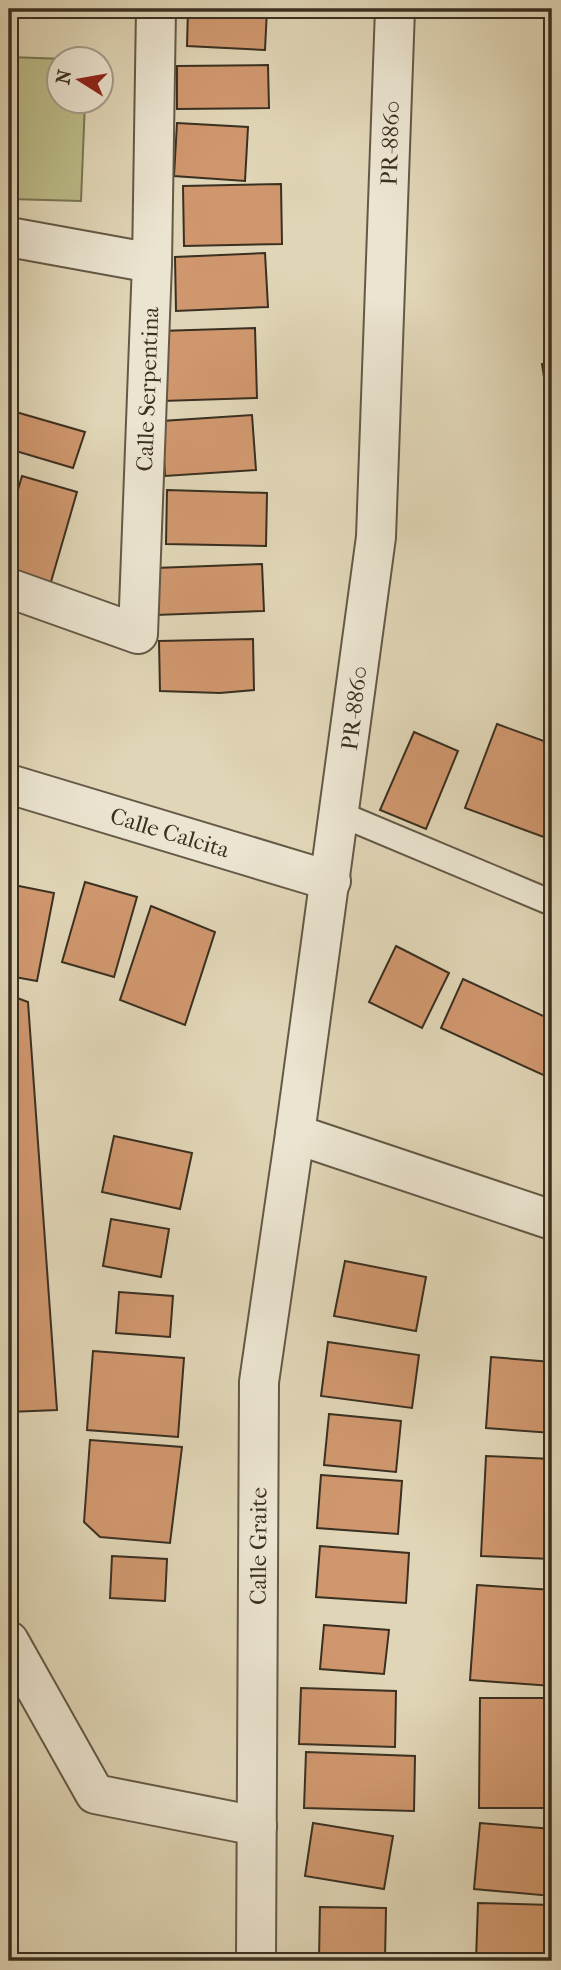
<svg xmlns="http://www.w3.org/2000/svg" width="561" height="1970" font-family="'IM FELL French Canon',serif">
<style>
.green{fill:#bb8;stroke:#7a7654;stroke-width:2}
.building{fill:#d0976e;stroke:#3a3021;stroke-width:2}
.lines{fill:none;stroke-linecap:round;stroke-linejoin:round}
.service-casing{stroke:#645946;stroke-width:28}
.minor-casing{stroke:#645946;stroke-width:42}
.tertiary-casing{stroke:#645946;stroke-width:42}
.service{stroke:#ebe4d0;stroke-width:24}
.minor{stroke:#ebe4d0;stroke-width:38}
.tertiary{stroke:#ebe4d0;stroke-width:38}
.labels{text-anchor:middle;stroke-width:5;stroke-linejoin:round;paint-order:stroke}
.street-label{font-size:23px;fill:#3a3021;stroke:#ebe4d0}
</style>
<rect width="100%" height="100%" fill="#e0d5b6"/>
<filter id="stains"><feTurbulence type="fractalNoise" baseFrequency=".00286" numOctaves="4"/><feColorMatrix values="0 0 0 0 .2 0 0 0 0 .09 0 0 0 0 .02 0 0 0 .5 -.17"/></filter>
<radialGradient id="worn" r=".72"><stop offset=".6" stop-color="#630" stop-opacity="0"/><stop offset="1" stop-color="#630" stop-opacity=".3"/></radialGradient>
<path class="green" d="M9,57L66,59L60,60V102H85L81,201L9,199Z"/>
<g class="building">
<path d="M188,9H267L265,50L187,46Z"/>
<path d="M268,65L269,108L177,109V66Z"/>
<path d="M177,123L248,127L245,181L174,176Z"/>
<path d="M281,184L282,244L184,246L183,186Z"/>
<path d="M265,253L268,307L176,311L175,257Z"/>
<path d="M255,328L257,398L162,401L160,331Z"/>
<path d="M552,362V408L549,409L542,364Z"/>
<path d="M9,410L85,432L73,468L9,449Z"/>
<path d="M252,415L256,470L165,476L162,421Z"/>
<path d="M22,476L77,492L48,592L9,580V520Z"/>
<path d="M167,490L267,493L266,546L166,544Z"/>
<path d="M262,564L264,611L156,615L155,568Z"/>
<path d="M253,639L254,690L220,693L160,691L159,641Z"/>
<path d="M497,724L552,744V840L465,808Z"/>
<path d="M414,732L458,751L426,829L380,810Z"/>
<path d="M85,882L137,897L114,977L62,962Z"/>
<path d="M9,884L54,893L37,981L9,976Z"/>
<path d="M151,906L215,932L185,1025L120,1000Z"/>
<path d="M396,946L449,973L422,1028L369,1002Z"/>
<path d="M463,979L552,1020V1079L441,1028Z"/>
<path d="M9,995L28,1002L57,1410L9,1412Z"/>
<path d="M114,1136L192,1153L180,1209L102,1192Z"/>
<path d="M111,1219L169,1229L161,1277L103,1266Z"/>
<path d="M345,1261L426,1277L416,1331L334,1316Z"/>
<path d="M119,1292L173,1296L170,1337L116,1333Z"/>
<path d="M328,1342L419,1355L412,1408L321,1396Z"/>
<path d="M93,1351L184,1358L178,1437L87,1430Z"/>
<path d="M491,1357L552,1362V1433L486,1428Z"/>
<path d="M329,1414L401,1421L396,1472L324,1465Z"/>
<path d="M90,1440L182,1447L170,1543L100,1537L84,1522Z"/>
<path d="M486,1456L552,1459V1559L481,1556Z"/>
<path d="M321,1475L402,1481L398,1534L317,1528Z"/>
<path d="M320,1546L409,1553L406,1603L316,1597Z"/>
<path d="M112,1556L167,1559L165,1601L110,1598Z"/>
<path d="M477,1585L552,1590V1686L470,1680Z"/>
<path d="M324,1625L389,1630L384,1674L320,1669Z"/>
<path d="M301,1688L396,1691L395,1747L299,1744Z"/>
<path d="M480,1698H552V1808H479Z"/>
<path d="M306,1752L415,1756L414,1811L304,1808Z"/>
<path d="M313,1823L393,1836L384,1889L305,1876Z"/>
<path d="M480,1823L552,1829V1896L474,1889Z"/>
<path d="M478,1903L552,1905V1961H476Z"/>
<path d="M320,1907L386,1908L385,1960L319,1959Z"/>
</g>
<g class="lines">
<defs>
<path id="service" d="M340,814L552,903"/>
<g id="minor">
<path d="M9,237L152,263"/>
<path id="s1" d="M9,588L138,634L152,263L156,9"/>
<path id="s2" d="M9,784L331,881"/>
<path d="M9,1641L95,1794L257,1826"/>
<path id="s3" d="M256,1961L259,1382L295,1134"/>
</g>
<path id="tertiary" d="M395,9L376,537L295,1134L552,1220"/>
</defs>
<use href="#service" class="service-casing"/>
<use href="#minor" class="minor-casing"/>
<use href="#tertiary" class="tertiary-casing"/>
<use href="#service" class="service"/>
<use href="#minor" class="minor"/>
<use href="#tertiary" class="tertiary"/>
</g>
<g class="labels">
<g class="street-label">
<text transform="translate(390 143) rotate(-88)" y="8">PR-8860</text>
<text dy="8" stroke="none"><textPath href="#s1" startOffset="382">Calle Serpentina</textPath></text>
<text transform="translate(354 708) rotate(-83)" y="8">PR-8860</text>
<text dy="8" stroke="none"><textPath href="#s2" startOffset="168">Calle Calcita</textPath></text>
<text dy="8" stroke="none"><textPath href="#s3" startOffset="415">Calle Graite</textPath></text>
</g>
</g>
<rect width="561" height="1970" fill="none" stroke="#e0d5b6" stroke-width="35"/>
<rect x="10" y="10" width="540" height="1949" fill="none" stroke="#3a3021" stroke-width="3.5"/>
<rect x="18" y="18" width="526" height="1935" fill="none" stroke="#3a3021" stroke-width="2"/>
<g transform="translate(80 80) rotate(281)"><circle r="33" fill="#ebe4d0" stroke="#a49c8a" stroke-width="2"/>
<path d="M0-5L12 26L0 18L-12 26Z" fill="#8f2418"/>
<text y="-10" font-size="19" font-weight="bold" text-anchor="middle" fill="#3a3021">N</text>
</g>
<rect width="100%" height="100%" filter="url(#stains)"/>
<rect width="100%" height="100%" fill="url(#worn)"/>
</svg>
